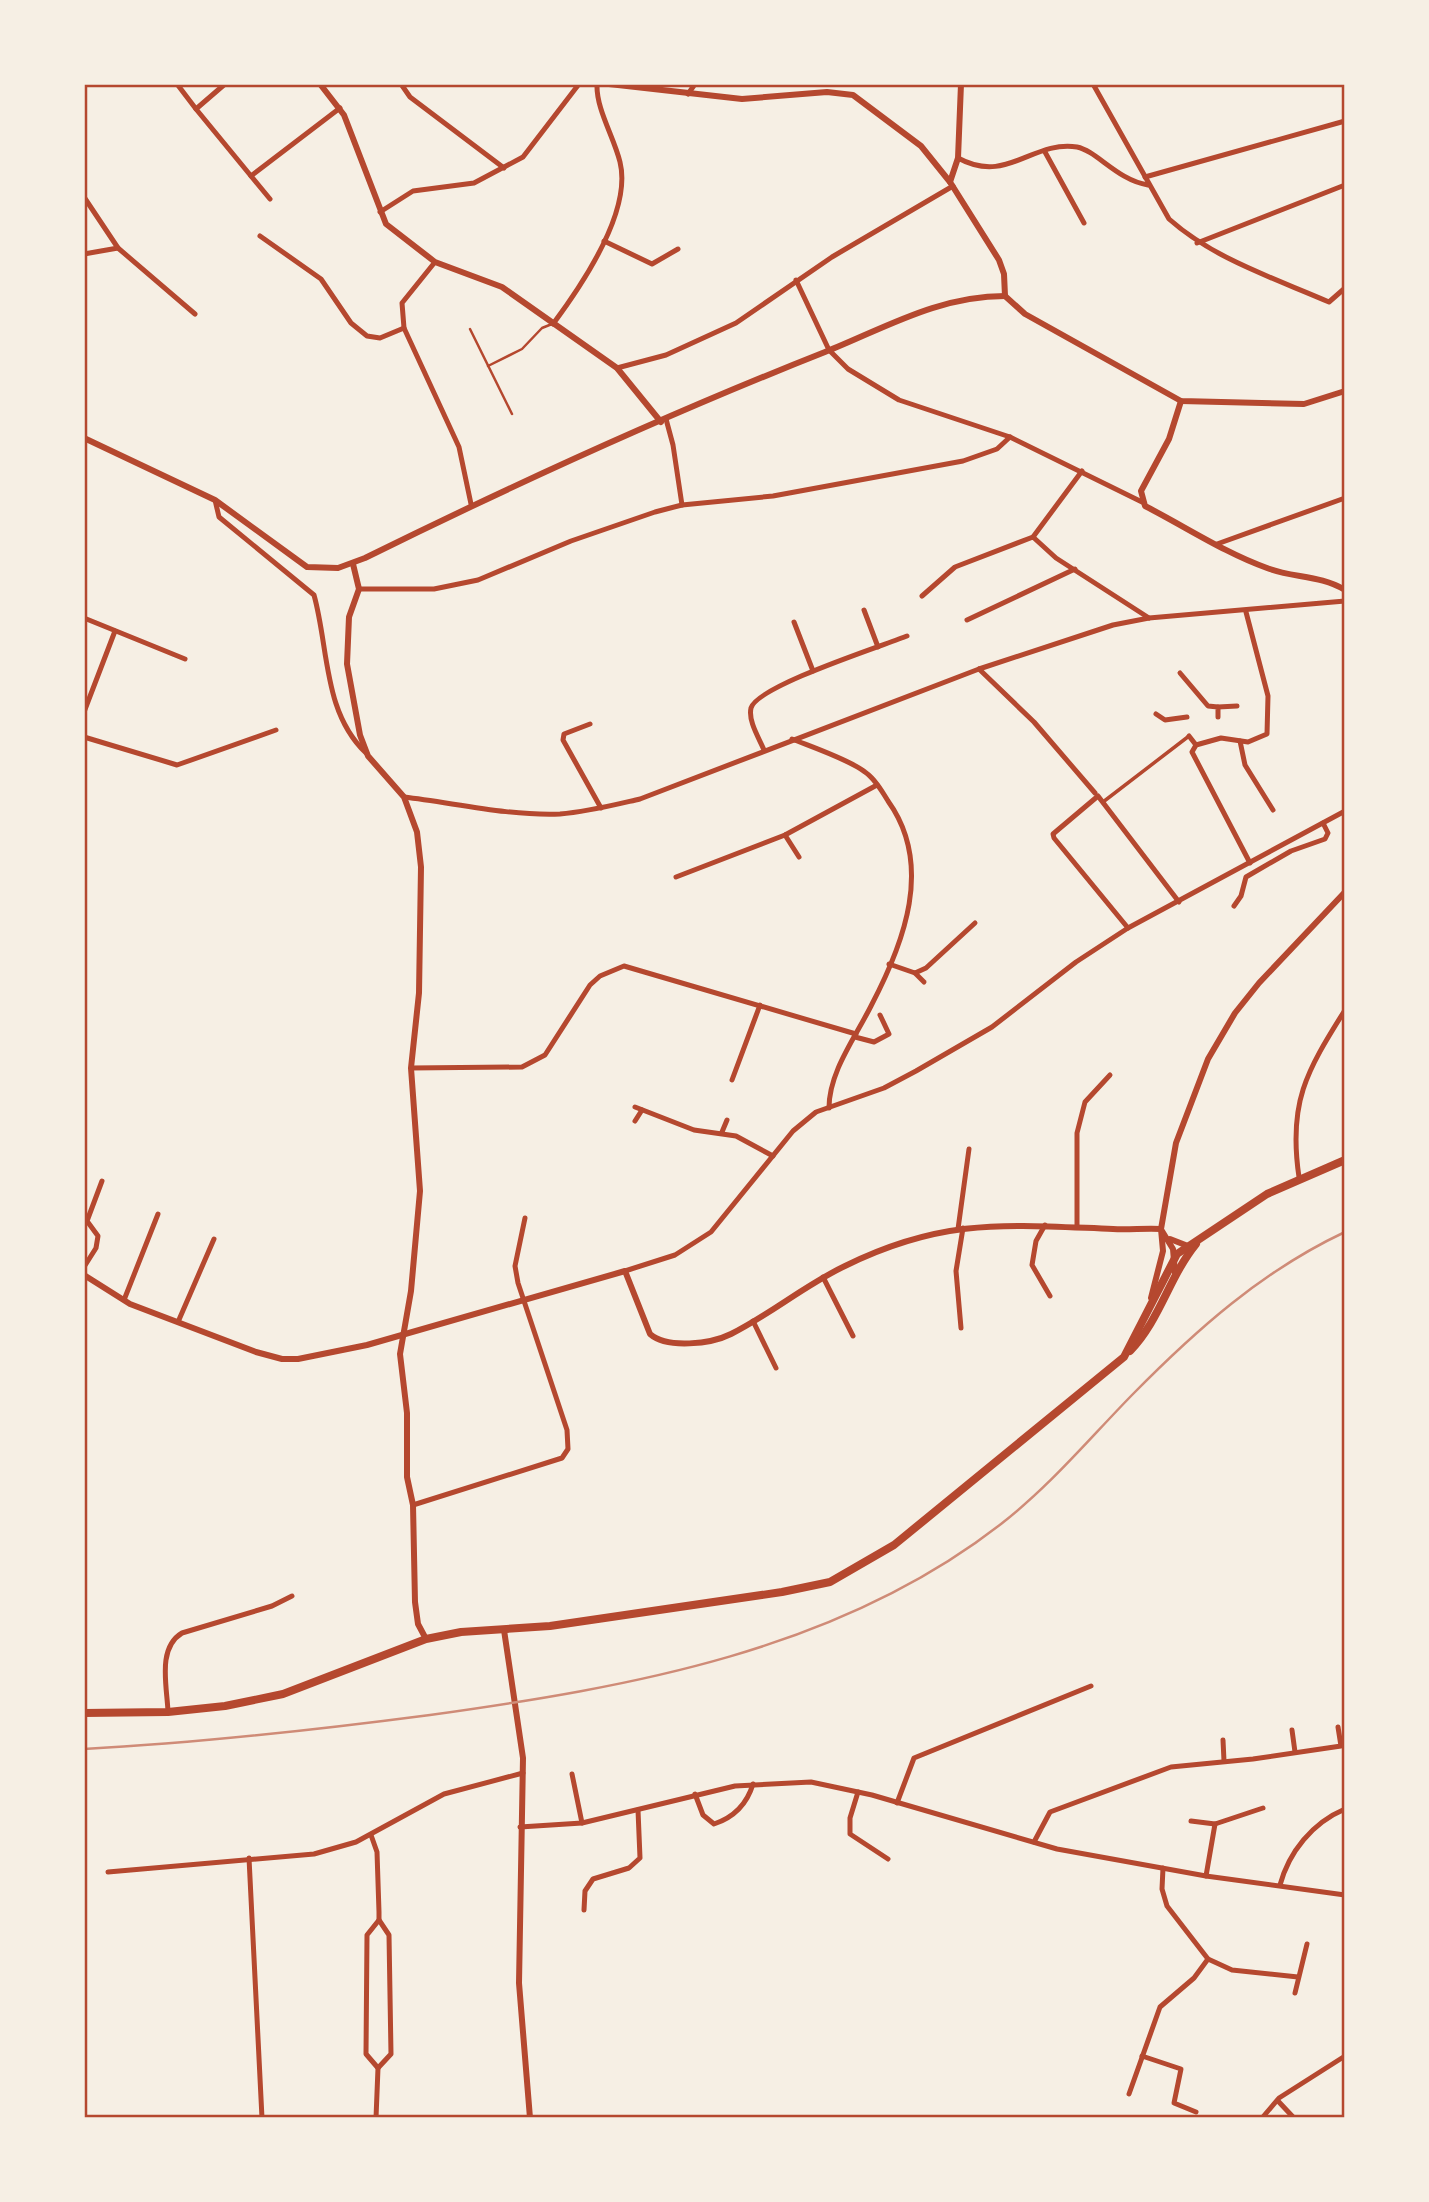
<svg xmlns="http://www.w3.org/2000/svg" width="1429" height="2202" font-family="Rubik,sans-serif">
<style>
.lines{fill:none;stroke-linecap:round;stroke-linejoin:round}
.service{stroke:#b5482f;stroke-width:2.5}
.pedestrian{stroke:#b5482f;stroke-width:3.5}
.minor{stroke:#b5482f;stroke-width:5}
.tertiary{stroke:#b5482f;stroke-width:6}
.primary{stroke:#b5482f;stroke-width:8}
.rail{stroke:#cf8b77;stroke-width:2.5}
.neatline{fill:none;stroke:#b5482f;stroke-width:2.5}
</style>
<rect width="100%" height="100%" fill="#f6efe4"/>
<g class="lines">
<g class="service">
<path d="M470,329L512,414"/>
<path d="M488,366L522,349L542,328L552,324"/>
</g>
<path class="pedestrian" d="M1103,802L1189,736"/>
<g class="minor">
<path d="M177,84L196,109"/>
<path d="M225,84L196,109L251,176L340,108"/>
<path d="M401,84L410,97L504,168"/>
<path d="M1093,84L1169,219C1214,259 1274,278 1329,302L1345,288"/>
<path d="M688,94L695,84"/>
<path d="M1045,152L1084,223"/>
<path d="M958,158C1007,185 1032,140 1077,147C1097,151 1117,180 1148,185"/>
<path d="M251,176L270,199"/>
<path d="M1145,177L1345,121"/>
<path d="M84,197L118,248L195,314"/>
<path d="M380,212L413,191L474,183L523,157L579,84"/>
<path d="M260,236L321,279L351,323L367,336L380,338L404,328"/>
<path d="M604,241L652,264L678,249"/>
<path d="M1197,243L1345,185"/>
<path d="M84,254L118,248"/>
<path d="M435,262L402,303L404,328L459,447L471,504"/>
<path d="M796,280L829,350L848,369L899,400L1010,437L1142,502"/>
<path d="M553,324C582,285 632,211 620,162C614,137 596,109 597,84"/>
<path d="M617,368L666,355L736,323L832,257L953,186"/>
<path d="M666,419L673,445L682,505"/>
<path d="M215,500L219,517L314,595C329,649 323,712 366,753"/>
<path d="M1033,537L1082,471"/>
<path d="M1217,544L1345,498"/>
<path d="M359,589H434L478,580L571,541L655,512L682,505L773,496L963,461L997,449L1010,437"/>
<path d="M922,596L955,567L1033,537L1056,558L1149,618"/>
<path d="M864,610L878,647"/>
<path d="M1246,612L1268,696L1267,734L1248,742L1221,738L1196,745L1192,752L1250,863"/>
<path d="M84,618L185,659"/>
<path d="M967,620L1075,569"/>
<path d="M794,622L813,671"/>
<path d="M979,669L1034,722L1095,793"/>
<path d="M1180,673L1208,706L1218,707V717"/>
<path d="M1218,707L1237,706"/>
<path d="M84,712L115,631"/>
<path d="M1156,714L1165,720L1187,717"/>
<path d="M590,724L564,734L563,740L601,808"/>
<path d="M1189,736L1196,745"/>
<path d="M84,737L177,765L276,730"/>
<path d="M792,739C812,747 850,760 865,772C875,779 882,791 888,801C934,865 904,943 871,1006C855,1038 829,1072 829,1108"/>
<path d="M1240,741L1245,765L1273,810"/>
<path d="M764,750C759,738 748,721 751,708C757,686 882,646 907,636"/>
<path d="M404,797C455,803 508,816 560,814C587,812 614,805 640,799L979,669L1113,625L1149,618L1345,601"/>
<path d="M785,835L799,857"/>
<path d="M676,877L785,835L877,785"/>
<path d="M1234,906L1241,896L1246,877L1291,851L1325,839L1328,833L1323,823"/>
<path d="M1128,928L1054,838L1053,834L1098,796L1179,902"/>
<path d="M889,964L915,973L926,968L975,923"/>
<path d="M915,973L924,982"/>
<path d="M855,1037L874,1042L889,1034L880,1015"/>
<path d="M411,1068L522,1067L545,1055L590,985L600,976L624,966L856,1034"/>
<path d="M732,1080L760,1005"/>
<path d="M635,1107L694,1130L736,1136L773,1156"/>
<path d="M635,1121L642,1110"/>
<path d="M722,1132L727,1120"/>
<path d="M1299,1177C1288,1103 1306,1072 1345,1010"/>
<path d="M1045,1225L1036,1241L1032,1265L1050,1296"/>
<path d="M1077,1225V1133L1085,1102L1110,1075"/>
<path d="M958,1229L969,1149"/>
<path d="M84,1267L96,1248L98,1236L87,1221L102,1181"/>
<path d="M625,1271L675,1255L711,1232L793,1131L816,1112L884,1088L916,1071L992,1027L1076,962L1128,928L1345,811"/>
<path d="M823,1277L853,1336"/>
<path d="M124,1300L158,1214"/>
<path d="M753,1321L776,1368"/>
<path d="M178,1322L214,1239"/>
<path d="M961,1328L956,1271L963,1228"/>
<path d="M413,1505L562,1458L568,1449L567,1430L518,1283L515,1266L525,1218"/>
<path d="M168,1712C167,1686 157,1648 182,1633L272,1606L292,1596"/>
<path d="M1292,1730L1295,1752"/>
<path d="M1223,1740L1224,1761"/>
<path d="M572,1774L582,1823"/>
<path d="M858,1792L850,1818V1834L888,1859"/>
<path d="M695,1794L703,1815L714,1824C735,1817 747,1804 753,1784"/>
<path d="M897,1803L914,1758L1091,1686"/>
<path d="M1191,1821L1215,1824L1263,1808"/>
<path d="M520,1827L582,1823L735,1786L811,1782L872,1795L1057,1849L1206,1876L1345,1895"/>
<path d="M371,1835L377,1852L379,1912V1920L367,1935L366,2054L378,2068L376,2118"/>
<path d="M1034,1842L1050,1812L1171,1767L1253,1759L1341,1746L1338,1727"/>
<path d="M249,1858L262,2118"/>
<path d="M1163,1868L1162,1889L1167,1906L1208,1959L1232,1970L1298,1977"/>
<path d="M108,1872L314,1854L356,1842L444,1794L523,1773"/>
<path d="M1206,1876L1215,1824"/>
<path d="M1280,1885C1289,1852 1312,1823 1345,1809"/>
<path d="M584,1910L585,1891L593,1879L629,1868L640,1858L638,1810"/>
<path d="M1295,1993L1307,1944"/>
<path d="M1142,2056L1181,2069L1174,2103L1196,2112"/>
<path d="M378,2068L391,2054L389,1935L379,1920"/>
<path d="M1129,2094L1160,2007L1194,1978L1208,1959"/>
<path d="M1278,2101L1294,2118"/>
<path d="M1262,2118L1279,2098L1345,2056"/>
</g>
<g class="tertiary">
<path d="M320,84L344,115L386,224L435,262L502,287L617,368L661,422"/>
<path d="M609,84L742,99L827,92L853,95L921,146L950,182"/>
<path d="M961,84L958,158L950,182L999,260L1004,274L1005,296"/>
<path d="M1005,296L1025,314L1181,401L1304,404L1345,391"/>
<path d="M1181,401L1169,439L1141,491L1145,506C1186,527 1225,553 1267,568C1293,578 1320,575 1345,590"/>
<path d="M84,438L215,500L307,567L338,568L365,558C515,484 668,414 825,352C885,328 938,296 1005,296"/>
<path d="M353,564L359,589L349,617L347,664L360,735L368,756L404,797L417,832L421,867L419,993L411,1068L420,1191L411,1291L400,1354L407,1413V1477L413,1505L415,1602L418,1624L426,1639"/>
<path d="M1162,1231L1173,1249L1175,1273"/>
<path d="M1170,1239L1188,1246"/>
<path d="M84,1275L130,1304L256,1352L282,1359H298L367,1345L625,1271L650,1334C667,1349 711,1344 731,1334C771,1314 805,1285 845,1266C944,1217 1008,1225 1113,1229C1129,1230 1145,1228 1161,1229"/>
<path d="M1151,1298L1163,1251L1161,1229L1176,1143L1208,1059L1235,1013L1259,983L1345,892"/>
<path d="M504,1630L523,1758L519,1983L530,2118"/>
</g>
<g class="primary">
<path d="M1130,1351C1160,1320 1169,1277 1196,1244"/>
<path d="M84,1713L168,1712L225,1706L283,1694L426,1639L461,1632L550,1626L782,1592L830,1582L894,1545L1124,1357L1177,1254L1267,1194L1345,1160"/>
</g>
<path class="rail" d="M84,1749C200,1743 315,1730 430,1715C630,1687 838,1651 1001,1524C1051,1485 1089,1439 1132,1395C1196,1330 1262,1271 1345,1232"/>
</g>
<rect width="1429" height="2202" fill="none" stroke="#f6efe4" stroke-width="172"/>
<rect x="86" y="86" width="1257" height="2030" class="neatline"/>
</svg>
